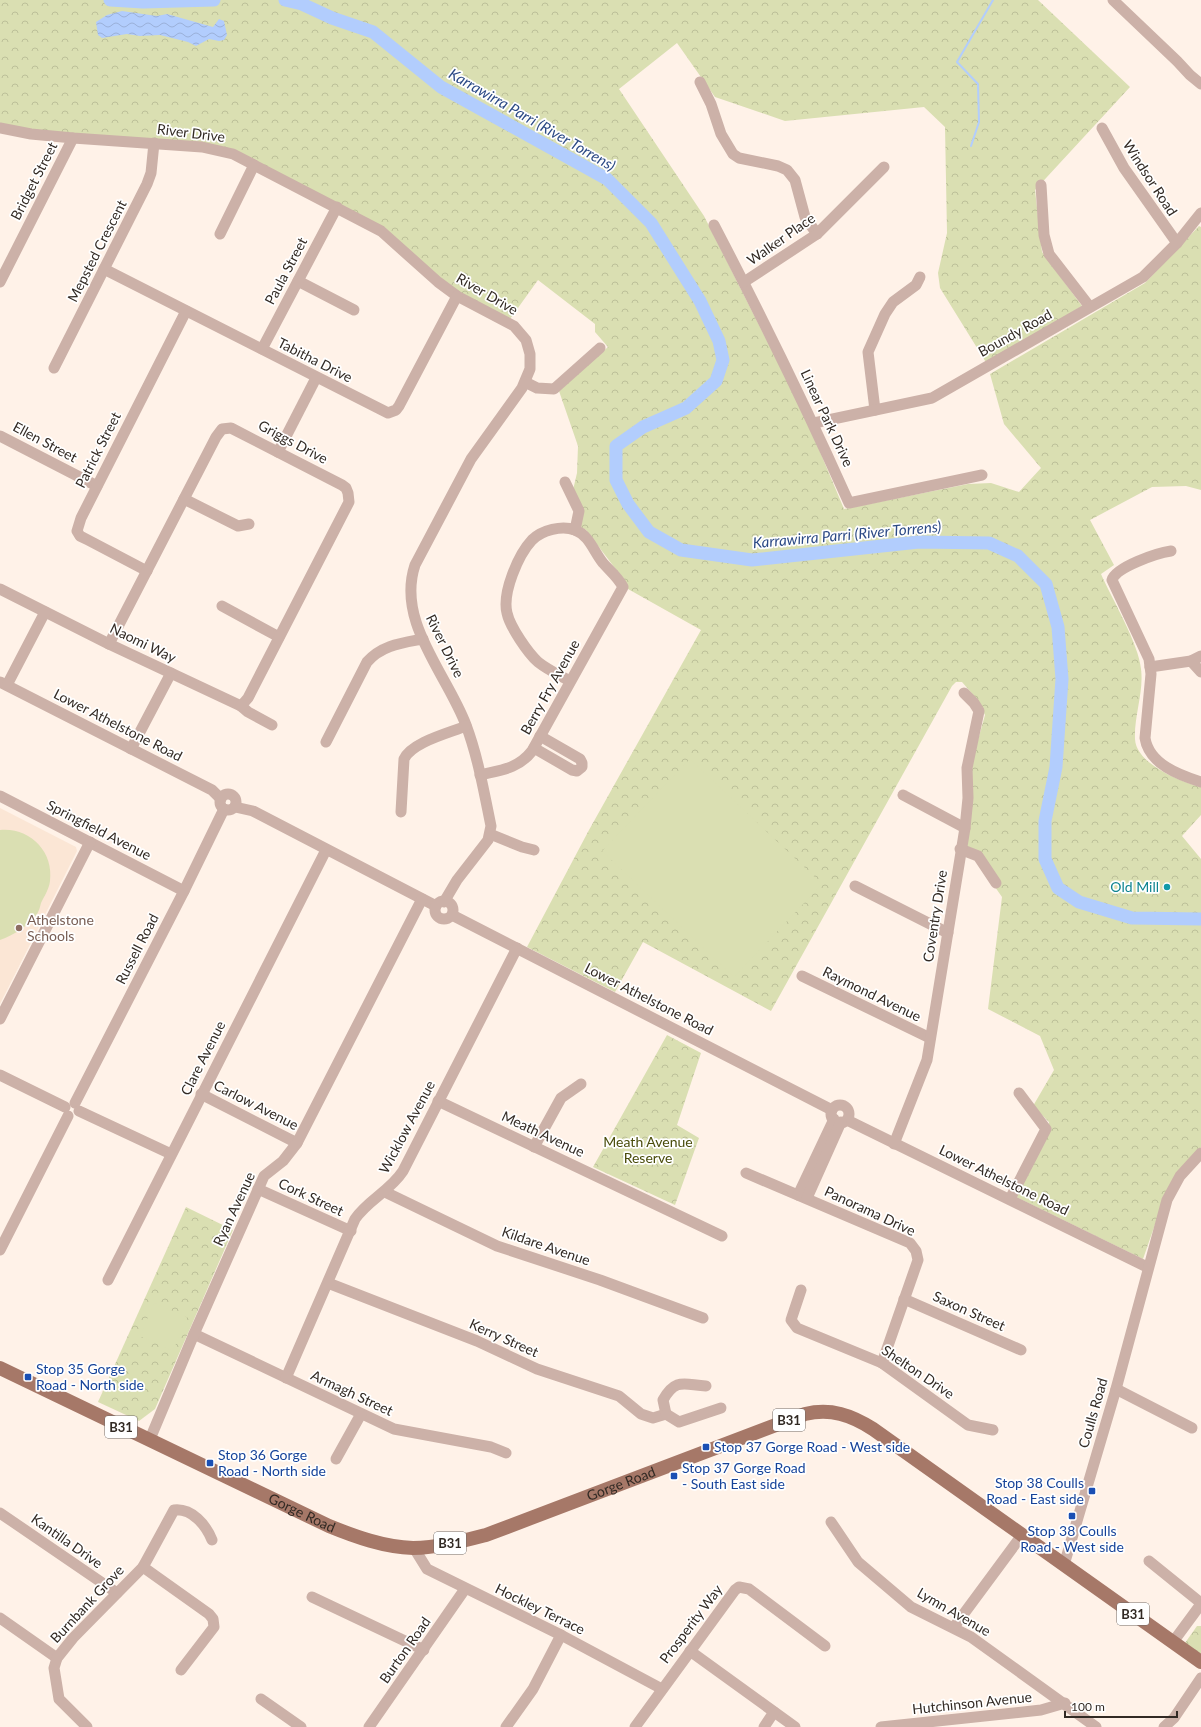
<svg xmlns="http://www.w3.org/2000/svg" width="1201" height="1727" font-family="Lato,sans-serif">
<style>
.built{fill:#fbe6d5}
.park{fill:url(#park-crowns)}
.pitch{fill:#dadfb2}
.water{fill:url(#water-waves)}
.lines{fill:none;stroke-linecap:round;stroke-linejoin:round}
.stream{stroke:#b2cdfd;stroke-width:2}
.river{stroke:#b2cdfd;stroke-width:13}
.minor{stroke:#ccb1a8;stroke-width:11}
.major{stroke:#a67868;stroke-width:14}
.culture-dot{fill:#0f9aa8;stroke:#fff;stroke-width:1.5}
.education-dot{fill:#8d6e63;stroke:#fff;stroke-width:1.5}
.transit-dot{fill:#1a4fb4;stroke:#fff;stroke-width:1.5}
.labels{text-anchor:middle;stroke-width:3.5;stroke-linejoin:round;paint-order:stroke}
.shield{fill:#fff;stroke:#706a66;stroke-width:1}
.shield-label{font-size:13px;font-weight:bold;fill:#322a24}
.street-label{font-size:14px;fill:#322a24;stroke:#fff}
.culture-label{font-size:14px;fill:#0d838f;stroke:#fff;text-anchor:end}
.education-label{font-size:14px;fill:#785e54;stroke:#fff;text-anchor:start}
.park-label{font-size:14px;fill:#494c0a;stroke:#fff}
.transit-label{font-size:14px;fill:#164399;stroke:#fff;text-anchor:start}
.water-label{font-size:15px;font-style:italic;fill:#2c4a85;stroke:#fff}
</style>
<defs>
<pattern id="park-crowns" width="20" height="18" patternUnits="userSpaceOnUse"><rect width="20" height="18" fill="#dadfb2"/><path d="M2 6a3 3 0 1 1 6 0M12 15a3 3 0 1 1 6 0" fill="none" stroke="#bcc099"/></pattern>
<pattern id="water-waves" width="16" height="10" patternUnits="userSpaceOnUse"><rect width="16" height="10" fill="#b2cdfd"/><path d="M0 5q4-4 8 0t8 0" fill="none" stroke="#9ab0d9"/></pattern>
</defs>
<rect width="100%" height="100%" fill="#fff2e8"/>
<path class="built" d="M0,808L76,847L77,851L0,1004Z"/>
<g class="park">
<path d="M0,0H1038L1130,87L1035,190L1042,252L1082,306L987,364L940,288L938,273L947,233L945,127L924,107L785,121L715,97L677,43L619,89L704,216L805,416L844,509L968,484L991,483L1019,492L1041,468L1004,424L990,374L1145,283L1199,226L1201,227V490L1186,486L1152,487L1090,520L1114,565L1101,574C1112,599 1139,644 1141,669C1144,692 1134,716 1135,739C1136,764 1181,782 1201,787V815L1182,836L1201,859V1147L1167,1190L1143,1259L1016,1197L1049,1133V1122L1033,1106L1054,1070L1040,1036L988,1009L1002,897L967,847L971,765L985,715L975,697L962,682H956L952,686L771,1011L643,942L615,992L527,947L589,830L701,630L628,589L624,580L586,530L580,527L573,490L577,473L578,446L559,391L608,347L595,332V324L538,280L510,319L459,292L439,277L383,229L236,152L22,129L0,124Z"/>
<path d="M667,1035L701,1053L677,1125L699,1138L675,1205L593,1167Z"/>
<path d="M186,1207L233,1230L155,1409L139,1421L98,1402Z"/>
<path d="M1197,1626H1201V1654L1185,1643Z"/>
</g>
<g class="pitch">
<path d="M690,759L822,884L734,977L602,851Z"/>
<path d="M0,830C29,827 54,851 50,881C49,889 45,895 41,903C40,907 39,911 37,914C28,926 14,935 0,940Z"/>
<path d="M154,1303L187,1317L173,1351L140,1336Z"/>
</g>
<path class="water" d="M122,11L157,16L167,14L213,27L219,19L224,21L227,35L224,40L219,41L209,39L196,46L188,42L160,35L140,36L127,34L102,38L98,35L96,22L107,15Z"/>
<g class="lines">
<path class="stream" d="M971,146L979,122L978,84L957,62L993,0"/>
<g class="river">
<path d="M110,0L143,2L214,0"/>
<path d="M285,0L302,4L332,18L373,32L441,87L607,179L651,223L700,301L719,341L723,360L716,381L686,408L643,427L616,446V480L628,504L649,532L681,550L752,560L919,542L989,543L1018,556L1046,584L1058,627L1062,679L1056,767L1045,821V859L1058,888L1079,902L1132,918L1201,919"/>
</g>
<g class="minor">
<path d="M1113,0L1177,61L1190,75L1201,84"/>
<path d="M700,82L711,104L721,134L733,154L739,158L778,166L787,170L795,180L805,217L817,234"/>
<path d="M0,128L31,134L73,138L202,147L233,154L254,165L381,231L438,282L457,296L514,326L526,340L530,354V369L522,388L471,459L415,565C396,622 447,674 466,725C478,757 484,792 491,826L488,840L457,880L444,902"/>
<path d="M1102,128L1124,168L1177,243"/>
<path d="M1041,185L1044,235L1049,254L1090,307"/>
<path d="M714,225C762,317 807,409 849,503L982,475"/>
<path d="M220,234L254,165"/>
<path d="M104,269L388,413L396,410L399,406L457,296"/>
<path d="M298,281L354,310"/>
<path d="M0,282L73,138"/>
<path d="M744,282L817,234L884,167"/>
<path d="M262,349L337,207"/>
<path d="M54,368L147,184L151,173L154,143"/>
<path d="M525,382L537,388L554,389L600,348"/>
<path d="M875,410L868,352L885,314L893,302L916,285L920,277"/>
<path d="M814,423L932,398L1143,277L1177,243L1201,213"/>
<path d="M0,436L97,486"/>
<path d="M278,452L316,378"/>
<path d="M184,499L238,526L249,524"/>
<path d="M1171,551C1157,553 1116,567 1112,580L1149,659L1151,674L1145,738C1149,764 1179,775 1201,782"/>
<path d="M147,571L88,540L80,536L77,531L81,518L186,311"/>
<path d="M0,589L109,644L241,706L248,712L272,725"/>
<path d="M222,606L279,637"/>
<path d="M109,644L216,437L222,429L231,428L342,485L346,488L348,493L349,502L248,698L241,706"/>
<path d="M1191,661L1201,672"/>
<path d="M1150,667L1191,661L1201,656"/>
<path d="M570,681C559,675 548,670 538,662C528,653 510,627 507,613C502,593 518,555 532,540C542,530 562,525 575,530"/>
<path d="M0,682L212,790L221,799"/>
<path d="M7,685L45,612"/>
<path d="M326,742L367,662C382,645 402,643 423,639"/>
<path d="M534,748L572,770L577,771L582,767V763L580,759L540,736"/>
<path d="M131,749L171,673"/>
<path d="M480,775C501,770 518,769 532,751L623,587C618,577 610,571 603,563C594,552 589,535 575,530L579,511L565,482"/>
<circle cx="228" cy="802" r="8"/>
<path d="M903,795L965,828"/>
<path d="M0,796L184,891"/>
<path d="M235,807L253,811L436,906"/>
<path d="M401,812L404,759C412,742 449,733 466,726"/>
<path d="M490,834L522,847L534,850"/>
<path d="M960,849L978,856L996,883"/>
<path d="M855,886L948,933"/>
<circle cx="444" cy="910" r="9"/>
<path d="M452,915L832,1110"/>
<path d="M802,976L930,1038"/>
<path d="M0,1019L90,842"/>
<path d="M0,1075L65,1107"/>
<path d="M201,1094L297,1143"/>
<path d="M438,1101L722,1236"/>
<path d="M75,1103L184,891L224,809"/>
<circle cx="840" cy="1114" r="9"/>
<path d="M79,1111L171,1154"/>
<path d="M847,1120L1147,1267"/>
<path d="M894,1144L927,1060L965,828L968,798L967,768L979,711L974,703L964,693"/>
<path d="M534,1147L561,1098L581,1084"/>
<path d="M746,1173L910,1243L916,1251L918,1260L882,1363"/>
<path d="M258,1189L351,1231"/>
<path d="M385,1192L497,1246L600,1280L703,1318"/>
<path d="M798,1195L834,1119"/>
<path d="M807,1198L841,1122"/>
<path d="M1010,1199L1046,1129L1019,1093"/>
<path d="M0,1250L68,1116"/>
<path d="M108,1280L326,850"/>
<path d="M328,1283L477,1341L537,1369L619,1396L641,1414L653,1418L666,1414L663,1400C676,1377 685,1385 706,1386"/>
<path d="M801,1290L791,1320L797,1328L882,1363L968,1425L993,1430"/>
<path d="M904,1299L1021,1350"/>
<path d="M194,1334L394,1429L491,1447L506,1453"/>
<path d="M286,1378L355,1219C368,1200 390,1191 403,1171L517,948"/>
<path d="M1116,1389L1192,1428"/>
<path d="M666,1414L679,1422L721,1408"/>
<path d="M150,1439L194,1334L264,1176L283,1161L297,1143L422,899"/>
<path d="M336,1459L361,1414"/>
<path d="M0,1513L117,1593"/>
<path d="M831,1522L858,1562L911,1607L971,1637L1096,1727"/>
<path d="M414,1548L427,1569L561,1635L662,1689"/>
<path d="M1149,1561L1201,1603"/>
<path d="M1064,1565L1116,1389L1167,1200L1180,1176L1201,1153"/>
<path d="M143,1567L174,1510C192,1508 206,1525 212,1540"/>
<path d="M312,1597L424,1650"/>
<path d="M0,1618L57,1658"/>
<path d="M954,1627L1022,1535"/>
<path d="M1173,1642L1201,1604"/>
<path d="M690,1651L795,1727"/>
<path d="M261,1699L301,1727"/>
<path d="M87,1727L59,1699L54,1668L57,1658L73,1638L143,1567L209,1614L213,1619L214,1627L181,1670"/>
<path d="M369,1727L465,1589"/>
<path d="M506,1727L533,1689L561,1635"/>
<path d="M635,1727L735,1590L739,1587L749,1589L825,1646"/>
<path d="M764,1727L774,1712"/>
<path d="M881,1727L1041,1710L1065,1703"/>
<path d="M1164,1727L1174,1718L1201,1678"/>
</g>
<path class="major" id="s1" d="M0,1368L329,1526C356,1537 384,1547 413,1548C437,1548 463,1541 486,1535L805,1414C831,1408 851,1415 873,1429L1201,1662"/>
</g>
<circle class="culture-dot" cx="1167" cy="887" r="4"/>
<circle class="education-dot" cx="19" cy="928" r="4"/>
<g class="transit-dot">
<rect x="24" y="1373" width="8" height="8" rx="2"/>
<rect x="702" y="1443" width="8" height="8" rx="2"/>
<rect x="206" y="1459" width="8" height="8" rx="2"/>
<rect x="670" y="1472" width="8" height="8" rx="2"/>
<rect x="1088" y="1487" width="8" height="8" rx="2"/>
<rect x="1068" y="1512" width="8" height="8" rx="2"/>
</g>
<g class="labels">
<g class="shield">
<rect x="773" y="1409" width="32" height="22" rx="3"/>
<rect x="105" y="1416" width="32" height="22" rx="3"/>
<rect x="434" y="1532" width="32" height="22" rx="3"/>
<rect x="1117" y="1603" width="32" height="22" rx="3"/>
</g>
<g class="shield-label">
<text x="789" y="1425">B31</text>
<text x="121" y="1432">B31</text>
<text x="450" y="1548">B31</text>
<text x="1133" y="1619">B31</text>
</g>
<g class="street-label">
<text transform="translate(191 133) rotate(7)" y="5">River Drive</text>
<text transform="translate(1150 178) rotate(57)" y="5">Windsor Road</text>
<text transform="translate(34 181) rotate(-63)" y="5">Bridget Street</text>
<text transform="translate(781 239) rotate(-35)" y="5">Walker Place</text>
<text transform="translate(97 251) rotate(-63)" y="5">Mepsted Crescent</text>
<text transform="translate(286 271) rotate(-62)" y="5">Paula Street</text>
<text transform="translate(487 294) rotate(30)" y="5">River Drive</text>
<text transform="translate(1015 333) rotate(-29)" y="5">Boundy Road</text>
<text transform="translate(315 360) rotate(27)" y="5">Tabitha Drive</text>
<text transform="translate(827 418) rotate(65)" y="5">Linear Park Drive</text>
<text transform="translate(45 442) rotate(28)" y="5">Ellen Street</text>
<text transform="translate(293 442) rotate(28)" y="5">Griggs Drive</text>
<text transform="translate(98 450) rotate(-63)" y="5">Patrick Street</text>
<text transform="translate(143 643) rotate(26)" y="5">Naomi Way</text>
<text transform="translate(445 646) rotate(64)" y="5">River Drive</text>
<text transform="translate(550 687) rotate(-61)" y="5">Berry Fry Avenue</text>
<text transform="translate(118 725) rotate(27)" y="5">Lower Athelstone Road</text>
<text transform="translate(99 830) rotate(27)" y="5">Springfield Avenue</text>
<text transform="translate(935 916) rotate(-81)" y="5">Coventry Drive</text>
<text transform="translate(137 949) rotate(-63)" y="5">Russell Road</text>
<text transform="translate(872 994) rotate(26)" y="5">Raymond Avenue</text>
<text transform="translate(649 999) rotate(27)" y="5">Lower Athelstone Road</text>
<text transform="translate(203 1058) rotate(-63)" y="5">Clare Avenue</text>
<text transform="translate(256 1105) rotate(27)" y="5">Carlow Avenue</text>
<text transform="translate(407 1127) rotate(-62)" y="5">Wicklow Avenue</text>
<text transform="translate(543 1134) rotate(25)" y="5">Meath Avenue</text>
<text transform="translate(1004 1180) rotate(26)" y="5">Lower Athelstone Road</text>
<text transform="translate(311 1197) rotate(25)" y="5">Cork Street</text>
<text transform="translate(234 1209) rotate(-65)" y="5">Ryan Avenue</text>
<text transform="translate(870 1211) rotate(25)" y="5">Panorama Drive</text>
<text transform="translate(546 1246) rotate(19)" y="5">Kildare Avenue</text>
<text transform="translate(969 1311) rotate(24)" y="5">Saxon Street</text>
<text transform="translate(504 1338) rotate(24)" y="5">Kerry Street</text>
<text transform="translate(918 1372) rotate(34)" y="5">Shelton Drive</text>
<text transform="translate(352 1393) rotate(25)" y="5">Armagh Street</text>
<text transform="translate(1093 1413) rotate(-74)" y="5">Coulls Road</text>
<text dy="5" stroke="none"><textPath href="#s1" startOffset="671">Gorge Road</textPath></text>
<text dy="5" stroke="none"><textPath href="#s1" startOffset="335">Gorge Road</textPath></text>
<text transform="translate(67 1541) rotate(35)" y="5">Kantilla Drive</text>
<text transform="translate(87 1604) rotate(-47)" y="5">Burnbank Grove</text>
<text transform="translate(540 1609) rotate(26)" y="5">Hockley Terrace</text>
<text transform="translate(954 1612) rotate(30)" y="5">Lymn Avenue</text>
<text transform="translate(691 1624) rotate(-53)" y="5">Prosperity Way</text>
<text transform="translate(405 1650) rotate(-55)" y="5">Burton Road</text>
<text transform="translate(972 1703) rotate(-6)" y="5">Hutchinson Avenue</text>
</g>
<g class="culture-label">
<text x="1159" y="892">Old Mill</text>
</g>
<g class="education-label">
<text x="27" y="925">Athelstone<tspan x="27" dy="16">Schools</tspan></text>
</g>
<g class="park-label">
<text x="648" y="1147">Meath Avenue<tspan x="648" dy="16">Reserve</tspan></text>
</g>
<g class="transit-label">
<text x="36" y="1374">Stop 35 Gorge<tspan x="36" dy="16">Road - North side</tspan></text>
<text x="714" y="1452">Stop 37 Gorge Road - West side</text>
<text x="218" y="1460">Stop 36 Gorge<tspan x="218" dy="16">Road - North side</tspan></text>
<text x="682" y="1473">Stop 37 Gorge Road<tspan x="682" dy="16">- South East side</tspan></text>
<text x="1084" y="1488" text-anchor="end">Stop 38 Coulls<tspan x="1084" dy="16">Road - East side</tspan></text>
<text x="1072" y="1536" text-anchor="middle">Stop 38 Coulls<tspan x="1072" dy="16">Road - West side</tspan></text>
</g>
<g class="water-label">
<text transform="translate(532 120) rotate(30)" y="5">Karrawirra Parri (River Torrens)</text>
<text transform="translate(847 535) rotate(-5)" y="5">Karrawirra Parri (River Torrens)</text>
</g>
</g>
<path d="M1065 1711v6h112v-6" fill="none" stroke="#322a24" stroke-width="2"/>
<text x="1071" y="1711" font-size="12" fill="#322a24" stroke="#ffffff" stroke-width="3" paint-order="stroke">100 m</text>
</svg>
